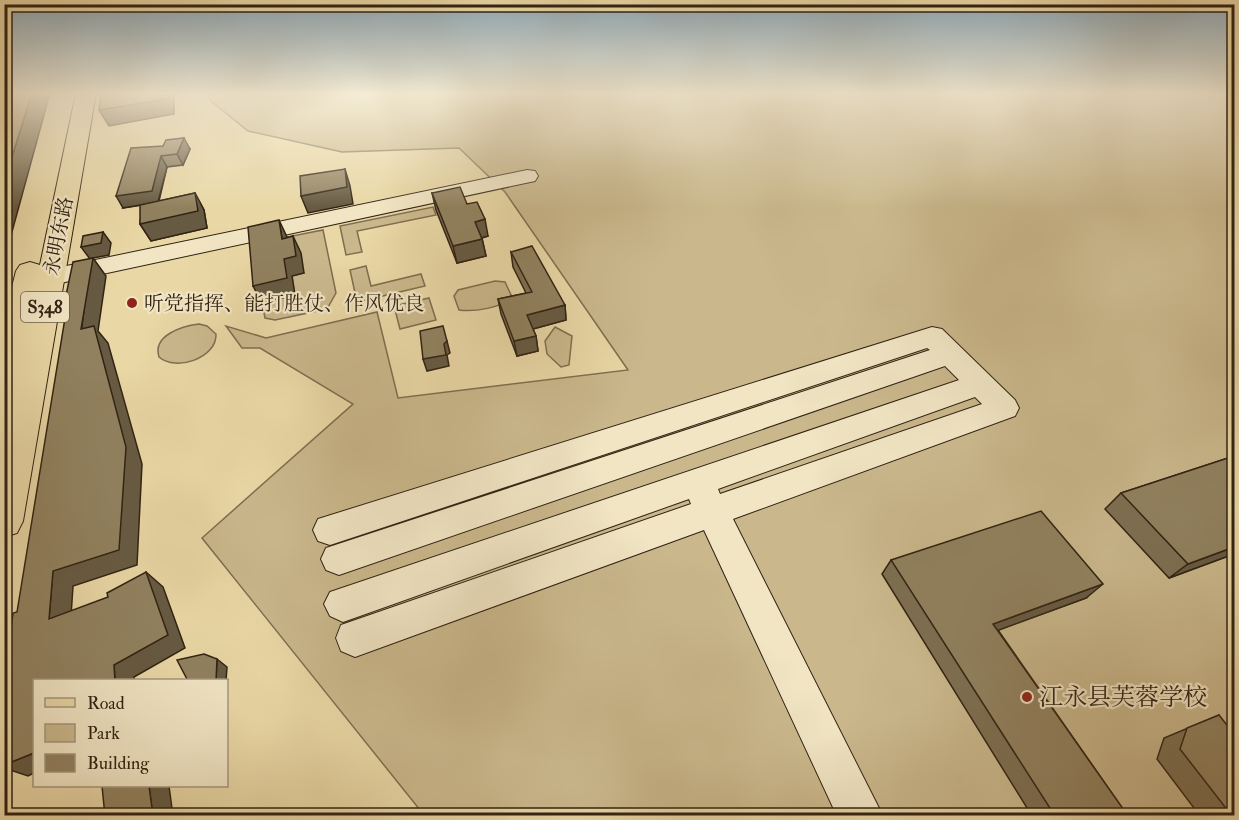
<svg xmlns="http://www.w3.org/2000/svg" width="1239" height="820" font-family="'IM FELL Double Pica','Noto Serif SC',serif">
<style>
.green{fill:#cab88c;stroke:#7e6e50;stroke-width:1.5}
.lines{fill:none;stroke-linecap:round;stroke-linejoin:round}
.secondary-casing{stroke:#312313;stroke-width:2}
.primary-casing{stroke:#312313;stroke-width:2}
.secondary{fill:#f1e5c4;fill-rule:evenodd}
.primary{fill:#e9d7a5;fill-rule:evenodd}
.wall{fill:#7d6f52;stroke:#312313;stroke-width:1.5}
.shaded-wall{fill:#665a42;stroke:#312313;stroke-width:1.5}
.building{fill:#91815f;stroke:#312313;stroke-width:1.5}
.poi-dot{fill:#8f2418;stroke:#f1e5c4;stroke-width:2}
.labels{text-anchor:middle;stroke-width:4.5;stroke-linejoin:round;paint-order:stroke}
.shield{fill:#f1e5c4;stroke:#6b5d48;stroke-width:1.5}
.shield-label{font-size:18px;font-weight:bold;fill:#312313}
.street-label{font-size:20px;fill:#312313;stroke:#f1e5c4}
.poi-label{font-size:20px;fill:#312313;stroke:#f1e5c4;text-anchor:start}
.near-poi-label{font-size:24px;fill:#312313;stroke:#f1e5c4;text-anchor:start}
</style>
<rect width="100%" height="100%" fill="#e9d7a5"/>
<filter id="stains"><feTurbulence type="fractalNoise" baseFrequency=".00333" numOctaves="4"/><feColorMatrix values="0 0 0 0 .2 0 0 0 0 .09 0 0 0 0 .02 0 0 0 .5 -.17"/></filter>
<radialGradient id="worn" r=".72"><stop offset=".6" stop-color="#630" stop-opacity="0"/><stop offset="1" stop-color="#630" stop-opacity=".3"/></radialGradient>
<g class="green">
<path d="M208,93H1234V815H424L202,538L353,404L260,348H242L226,326L266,338L377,312L398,398L628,370L505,192L459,148L342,152L248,131L211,101Z"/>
<path d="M433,207L436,215L357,231L362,252L346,255L340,226Z"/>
<path d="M323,230L336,293L327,309L275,320L265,318L262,303L295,295L292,276L304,273L290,256L287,237Z"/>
<path d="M366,266L371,286L421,274L425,286L357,302L350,270Z"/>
<path d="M495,281L505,282L512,297C503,308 473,312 459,310L454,296L458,290Z"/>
<path d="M429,298L436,320L400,329L394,306Z"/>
<path d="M199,324L207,326L216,334C217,358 176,372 159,357C152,335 183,326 199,324Z"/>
<path d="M555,327L572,336L569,365L561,367L547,354L545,341Z"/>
</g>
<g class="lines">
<defs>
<g id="secondary">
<path d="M527,170L535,171L538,176L535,181L28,290L19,288L15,282L19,276L28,274Z"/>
<path d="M932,327L942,329L1015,400L1019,408L1015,416L733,519L883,816H837L704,530L355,657L341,651L336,638L341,625L691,504L689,499L343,622L330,616L324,604L330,592L959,380L945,366L339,575L326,570L321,559L326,548L930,350L927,348L330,545L318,541L313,530L318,519ZM975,397L982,404L720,494L718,489Z"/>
</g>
<path id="primary" d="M76,93H96L23,521L17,533L4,537V430L12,394L4,397V319L16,271L20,265L30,262L40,265Z"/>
</defs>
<use href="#secondary" class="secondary-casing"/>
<use href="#primary" class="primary-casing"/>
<use href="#secondary" class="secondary"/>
<use href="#primary" class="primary"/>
</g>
<g class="wall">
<path d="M163,146L190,149L183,165L167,167L159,201L195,193L204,210L207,228L151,241L140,224L142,205L123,208Z"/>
<path d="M432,193L467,204L488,236L482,238L486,256L457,263L436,210Z"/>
<path d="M511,252L565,305L566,320L533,329L536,336L538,351L517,356L501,314L498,299L526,293L513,267Z"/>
<path d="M1234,456V554L1169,578L1105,509L1121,493Z"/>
<path d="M891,560L1086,598L998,630L1128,816H1032L882,574Z"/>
<path d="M1219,715L1234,816H1200L1157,759L1164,738Z"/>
</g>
<g class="shaded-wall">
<path d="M32,93H50L4,261V182Z"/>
<path d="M166,93H174V114L109,126L99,110Z"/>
<path d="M184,138L190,149L183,165L177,154Z"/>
<path d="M161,156L167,167L158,202L123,208L116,196Z"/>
<path d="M345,169L350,186L353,204L308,213L301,196Z"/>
<path d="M195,193L204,210L207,228L151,241L140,224Z"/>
<path d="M485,219L488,236L478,239L475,222Z"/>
<path d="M279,220L287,237L290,256L282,239Z"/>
<path d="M103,232L111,243L109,255L93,258L106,276L98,331L108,343L142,464L137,565L73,586L70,632L49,619L53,571L90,259L81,247Z"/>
<path d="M293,236L301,253L304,273L292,276L295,295L262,303L253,286Z"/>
<path d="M482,239L486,256L457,263L453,246Z"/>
<path d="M565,305L566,320L529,330L527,315Z"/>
<path d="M536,336L538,351L517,356L514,341Z"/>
<path d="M447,341L450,353L447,355L449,366L427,371L423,359Z"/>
<path d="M1234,547V554L1169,578L1188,564Z"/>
<path d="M146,572L163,587L185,648L134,677V681H115L114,665Z"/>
<path d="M1103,584L1086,598L980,637L993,624Z"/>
<path d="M217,659L227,667L226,681H216Z"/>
<path d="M34,753V773L28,776L4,768V765Z"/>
<path d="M149,786H169L173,816H153Z"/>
</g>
<g class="building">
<path d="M4,93H32L4,182Z"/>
<path d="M101,93H166V99L99,110Z"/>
<path d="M184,138L177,154L161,156L152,191L116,196L131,148L163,146L166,140Z"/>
<path d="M345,169L347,187L301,196L300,176Z"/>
<path d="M460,187L467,204L477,202L485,219L475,222L482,239L453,246L432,193Z"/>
<path d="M195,193L198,211L140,224V205Z"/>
<path d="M279,220L282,239L293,236L296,256L284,259L287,278L253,286L248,227Z"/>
<path d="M103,232L101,243L81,247L83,236Z"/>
<path d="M532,246L565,305L527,315L536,336L514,341L498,299L532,292L511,252Z"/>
<path d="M93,258L81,329L94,326L126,447L119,550L53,571L49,619L108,597L107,593L146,572L168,635L114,665L115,681H34V753L4,765V728L6,715L4,716V686L13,613L17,612L65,318L61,319L73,262Z"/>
<path d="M443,326L447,341L444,344L446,355L423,359L420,331Z"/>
<path d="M1234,456V547L1188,564L1121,493Z"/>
<path d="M1041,511L1103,584L993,624L1128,816H1055L891,560Z"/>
<path d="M204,654L217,659L216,681H188L177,660Z"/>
<path d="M1219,715L1234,734V816H1232L1180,749L1187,728Z"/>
<path d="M102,786H149L153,816H105Z"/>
</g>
<linearGradient id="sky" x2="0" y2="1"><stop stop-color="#8faab9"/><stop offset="0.45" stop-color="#f5edd6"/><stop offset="1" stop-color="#f5edd6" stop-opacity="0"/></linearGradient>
<rect width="1239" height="208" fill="url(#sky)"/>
<g class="poi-dot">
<circle cx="132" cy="303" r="6"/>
<circle cx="1027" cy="697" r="6"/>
</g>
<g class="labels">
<rect class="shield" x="21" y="292" width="48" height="30" rx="4.5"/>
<g class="shield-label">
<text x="45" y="313">S348</text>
</g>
<g class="street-label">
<text transform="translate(58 236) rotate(-79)" y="7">永明东路</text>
</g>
<g class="poi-label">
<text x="144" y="310">听党指挥、能打胜仗、作风优良</text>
</g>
<g class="near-poi-label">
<text x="1039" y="705">江永县芙蓉学校</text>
</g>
</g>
<rect width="1239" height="820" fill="none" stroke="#e9d7a5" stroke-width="24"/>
<rect x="6" y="6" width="1227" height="808" fill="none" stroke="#312313" stroke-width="3"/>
<rect x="12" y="12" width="1215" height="796" fill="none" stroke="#312313" stroke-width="1.5"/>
<rect x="33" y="679" width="195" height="108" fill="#f1e5c4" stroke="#a4977d" stroke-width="1.5"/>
<rect x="45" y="698" width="30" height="9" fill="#e9d7a5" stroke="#a4977d" stroke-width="1.5"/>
<text x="87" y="709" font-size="18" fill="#312313">Road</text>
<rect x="45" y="724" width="30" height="18" fill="#cab88c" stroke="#a4977d" stroke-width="1.5"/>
<text x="87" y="739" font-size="18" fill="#312313">Park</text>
<rect x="45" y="754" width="30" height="18" fill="#91815f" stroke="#a4977d" stroke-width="1.5"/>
<text x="87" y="769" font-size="18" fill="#312313">Building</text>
<rect width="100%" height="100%" filter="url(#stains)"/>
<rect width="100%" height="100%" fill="url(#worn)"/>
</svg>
